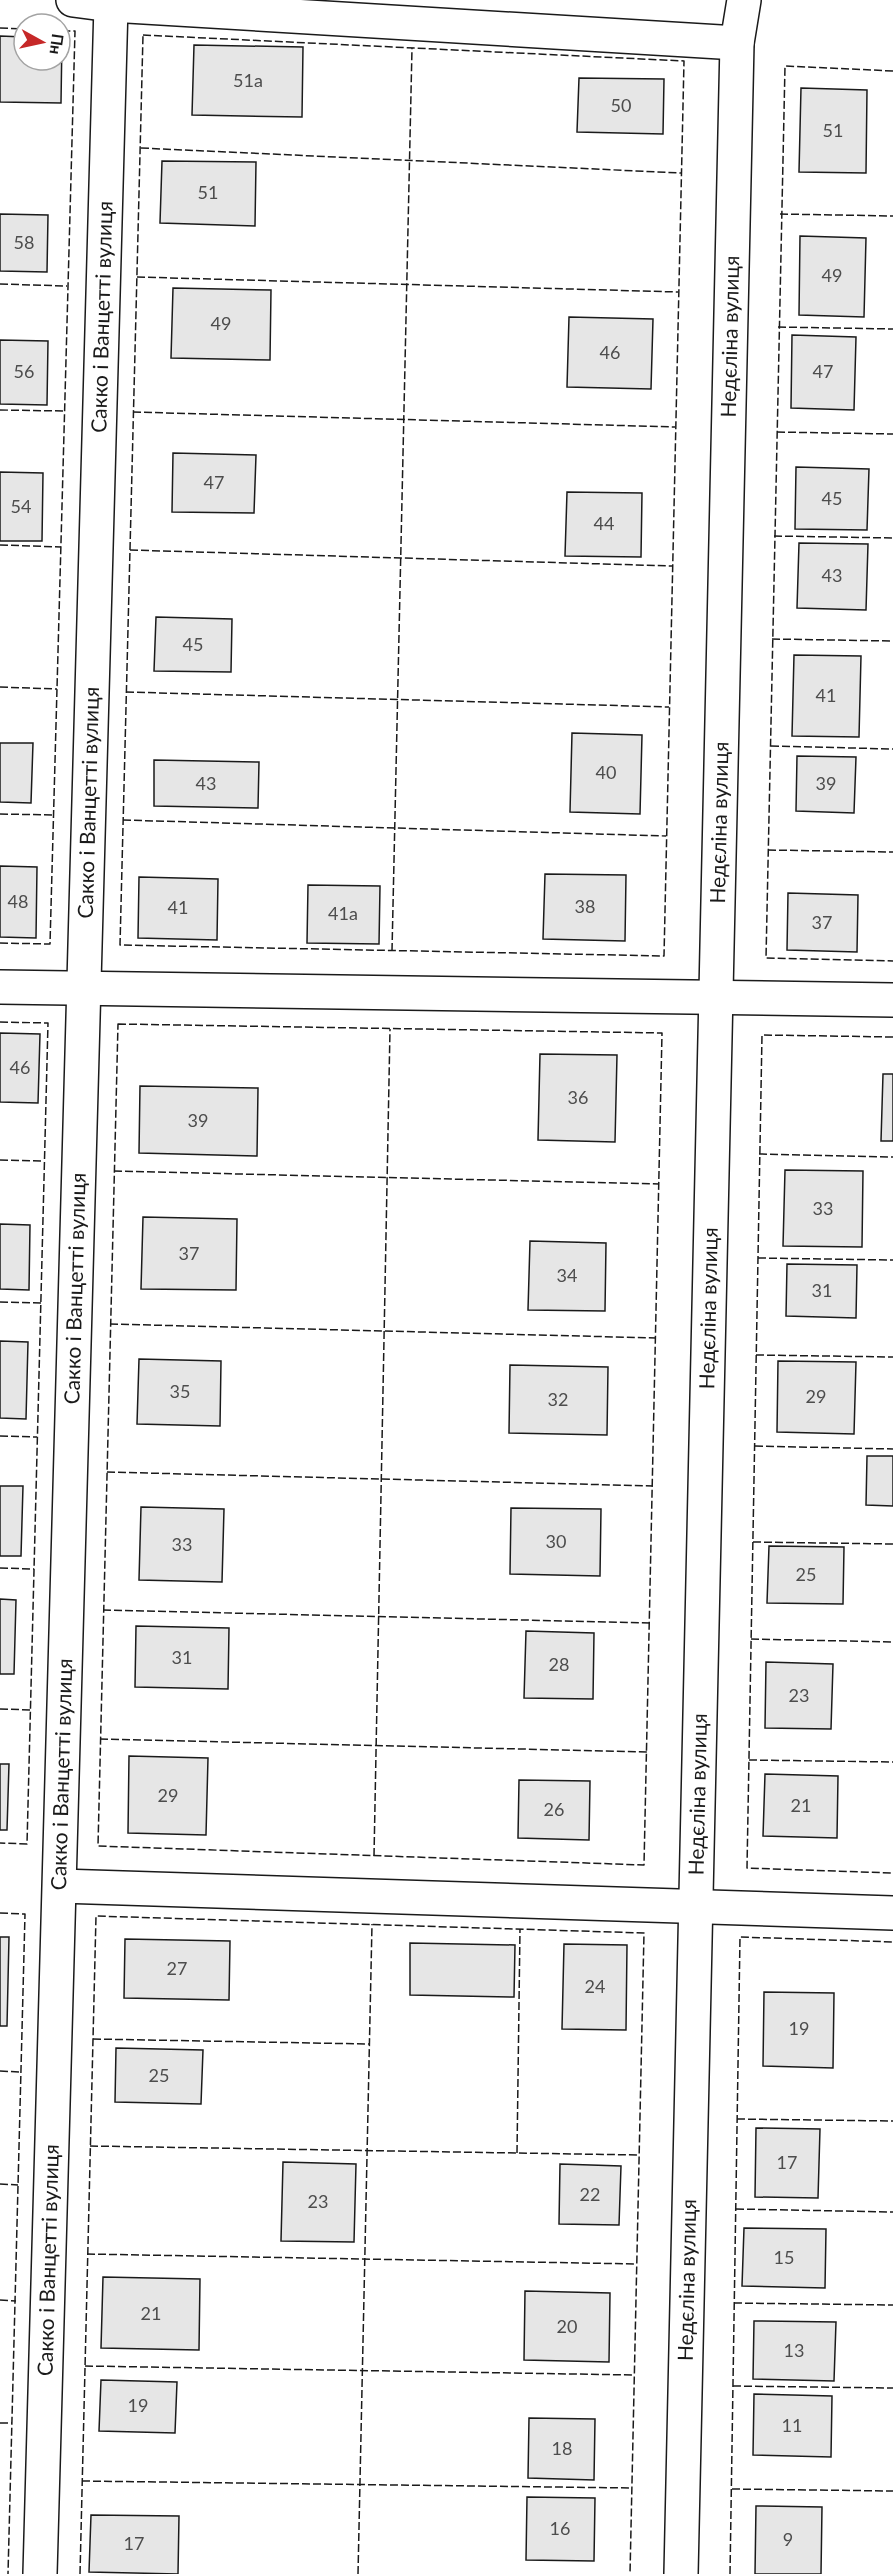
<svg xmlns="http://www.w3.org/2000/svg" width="893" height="2574" font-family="Lato,sans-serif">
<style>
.building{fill:#e6e6e6;stroke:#1a1a1a;stroke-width:1.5}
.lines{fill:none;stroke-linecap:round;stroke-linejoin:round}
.street-casing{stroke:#1a1a1a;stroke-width:36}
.street{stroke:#fff;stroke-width:33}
.fence{stroke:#1a1a1a;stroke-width:1.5;stroke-dasharray:8 3;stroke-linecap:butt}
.labels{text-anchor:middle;stroke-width:4.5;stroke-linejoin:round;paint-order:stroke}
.number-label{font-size:18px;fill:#4d4d4d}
.street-label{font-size:21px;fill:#1a1a1a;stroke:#fff}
</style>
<rect width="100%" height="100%" fill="#fff"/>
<g class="building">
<path d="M0,36L24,37V60H60V38H62L61,103L0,102Z"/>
<path d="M194,45L303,47L302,117L192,115Z"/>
<path d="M579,78L664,79L663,134L577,132Z"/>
<path d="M801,88L867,90L866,173L799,172Z"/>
<path d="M162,161L256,162L255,226L160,223Z"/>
<path d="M0,214L48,215L47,272L0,271Z"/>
<path d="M800,236L866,238L864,317L799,315Z"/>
<path d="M173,288L271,290L270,360L171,358Z"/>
<path d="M569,317L653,319L651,389L567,387Z"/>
<path d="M792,335L856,337L854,410L791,408Z"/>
<path d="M0,340L48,341L47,405L0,404Z"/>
<path d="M173,453L256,455L254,513L172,512Z"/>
<path d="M796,467L869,469L867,530L795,529Z"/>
<path d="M0,472L43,473L42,541H0Z"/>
<path d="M567,492L642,493L641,557L565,556Z"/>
<path d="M799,543L868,544L866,610L797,608Z"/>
<path d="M156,617L232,619L231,672L154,671Z"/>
<path d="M794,655L861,656L859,737L792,736Z"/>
<path d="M572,733L642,735L640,814L570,812Z"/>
<path d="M0,743H33L31,803L0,802Z"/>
<path d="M797,756L856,757L854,813L796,811Z"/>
<path d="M154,760L259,762L258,808L154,806Z"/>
<path d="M0,866L37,867L36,938L0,937Z"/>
<path d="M545,874L626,875L625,941L543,939Z"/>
<path d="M139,877L218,879L217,940L138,938Z"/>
<path d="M308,885L380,886L379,944L307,943Z"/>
<path d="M788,893L858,895L857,952L787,950Z"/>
<path d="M0,1033L40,1034L38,1103L0,1102Z"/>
<path d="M540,1054L617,1055L615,1142L538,1140Z"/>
<path d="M883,1074H893V1141H881Z"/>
<path d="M140,1086L258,1088L257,1156L139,1153Z"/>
<path d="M785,1170L863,1171L862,1247L783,1246Z"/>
<path d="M143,1217L237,1219L236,1290L141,1289Z"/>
<path d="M0,1224L30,1225L29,1290L0,1289Z"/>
<path d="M530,1241L606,1243L605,1311L528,1310Z"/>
<path d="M787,1264L857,1265L856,1318L786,1316Z"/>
<path d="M0,1341L28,1342L26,1419L0,1418Z"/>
<path d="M139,1359L221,1361L220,1426L137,1424Z"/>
<path d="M778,1361L856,1362L854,1434L777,1432Z"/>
<path d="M510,1365L608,1367L607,1435L509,1433Z"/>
<path d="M867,1456H893V1506L866,1505Z"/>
<path d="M0,1486H23L21,1556H0Z"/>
<path d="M141,1507L224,1509L222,1582L139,1580Z"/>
<path d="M511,1508L601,1509L600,1576L510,1574Z"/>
<path d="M769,1546L844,1547L843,1604L767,1603Z"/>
<path d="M0,1599L16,1600L14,1674H0Z"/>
<path d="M136,1626L229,1628L228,1689L135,1687Z"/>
<path d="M526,1631L594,1633L593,1699L524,1698Z"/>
<path d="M766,1662L833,1664L831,1729L765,1728Z"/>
<path d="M129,1756L208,1758L206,1835L128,1833Z"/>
<path d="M0,1764H9L7,1830H0Z"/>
<path d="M765,1774L838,1776L837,1838L763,1836Z"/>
<path d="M519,1780L590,1781L589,1840L518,1838Z"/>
<path d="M0,1937H9L7,2026H0Z"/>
<path d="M125,1939L230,1941L229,2000L124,1998Z"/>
<path d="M410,1943L515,1945L514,1997L410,1995Z"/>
<path d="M564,1944L627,1945L626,2030L562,2029Z"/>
<path d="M764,1992L834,1993L833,2068L763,2066Z"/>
<path d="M116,2048L203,2050L201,2104L115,2102Z"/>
<path d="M756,2128L820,2129L818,2198L755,2197Z"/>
<path d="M283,2162L356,2164L354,2242L281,2241Z"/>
<path d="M560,2164L621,2166L619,2225L559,2224Z"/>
<path d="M744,2228L826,2229L825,2288L742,2286Z"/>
<path d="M103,2277L200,2279L199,2350L101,2348Z"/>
<path d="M525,2291L610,2293L609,2362L524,2360Z"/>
<path d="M754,2321L836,2322L834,2381L753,2379Z"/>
<path d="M101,2380L177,2382L175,2433L99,2431Z"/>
<path d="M754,2394L832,2396L831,2457L753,2455Z"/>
<path d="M529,2418L595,2419L594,2480L528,2478Z"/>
<path d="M527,2497L595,2498L594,2561L526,2560Z"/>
<path d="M756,2506L822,2507L821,2574H755Z"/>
<path d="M91,2515L179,2516L178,2574L89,2572Z"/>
</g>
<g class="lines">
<defs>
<g id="street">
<path d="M73,0L111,5L737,43"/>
<path d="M0,987L893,1000"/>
<path d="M60,1886L893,1913"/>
<path id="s1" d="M40,2574L111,5"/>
<path id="s2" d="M681,2574L737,43L744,0"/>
</g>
</defs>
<use href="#street" class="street-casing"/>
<use href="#street" class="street"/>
<g class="fence">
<path d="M0,28L24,29"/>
<path d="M143,35L684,61L664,956L120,945Z"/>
<path d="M893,71L785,66L766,958L893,961"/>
<path d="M141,148L681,173"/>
<path d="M780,214L893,216"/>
<path d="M137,277L678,292"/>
<path d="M0,284L67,286"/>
<path d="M778,327L893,329"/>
<path d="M0,410L64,411"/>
<path d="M133,412L675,427"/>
<path d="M777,432L893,434"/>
<path d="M774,536L893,538"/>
<path d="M0,545L61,547"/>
<path d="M130,550L672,566"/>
<path d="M772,639L893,641"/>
<path d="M0,687L57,689"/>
<path d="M126,692L669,707"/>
<path d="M771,746L893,749"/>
<path d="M0,814L53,815"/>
<path d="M123,820L666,836"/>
<path d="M768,850L893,852"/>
<path d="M0,943L50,944L75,31H60"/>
<path d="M392,951L412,48"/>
<path d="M0,1022L48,1023L27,1844L0,1843"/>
<path d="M118,1024L662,1033L644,1865L98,1846Z"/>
<path d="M893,1037L762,1035L747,1868L893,1873"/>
<path d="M759,1154L893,1157"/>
<path d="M0,1160L44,1161"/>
<path d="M114,1171L659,1184"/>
<path d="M758,1258L893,1260"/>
<path d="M0,1302L41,1303"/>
<path d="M110,1324L656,1338"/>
<path d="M756,1355L893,1357"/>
<path d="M0,1436L37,1437"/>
<path d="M755,1446L893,1449"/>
<path d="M107,1472L653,1486"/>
<path d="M753,1542L893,1544"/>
<path d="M0,1568L34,1569"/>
<path d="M103,1610L650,1623"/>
<path d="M751,1639L893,1642"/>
<path d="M0,1709L31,1710"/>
<path d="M100,1739L647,1752"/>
<path d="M749,1760L893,1762"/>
<path d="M374,1856L390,1029"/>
<path d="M0,1913L25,1914L8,2574"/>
<path d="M93,2039L369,2044"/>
<path d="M0,2071L21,2072"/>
<path d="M737,2119L893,2121"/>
<path d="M90,2146L638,2155"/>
<path d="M517,2153L520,1929"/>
<path d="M0,2184L18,2185"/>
<path d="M736,2209L893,2212"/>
<path d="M87,2254L636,2264"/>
<path d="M0,2300L16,2301"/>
<path d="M734,2303L893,2305"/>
<path d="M85,2366L634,2375"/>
<path d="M733,2386L893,2388"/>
<path d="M0,2423H12"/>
<path d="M82,2481L632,2488"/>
<path d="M732,2489L893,2491"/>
<path d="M80,2574L96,1916L644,1933L630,2574"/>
<path d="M358,2574L372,1924"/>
<path d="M730,2574L740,1937L893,1942"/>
</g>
</g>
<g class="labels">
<g class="number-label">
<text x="248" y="87">51а</text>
<text x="621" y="112">50</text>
<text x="833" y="137">51</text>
<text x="208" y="199">51</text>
<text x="24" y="249">58</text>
<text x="832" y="282">49</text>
<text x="221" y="330">49</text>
<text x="610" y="359">46</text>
<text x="24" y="378">56</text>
<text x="823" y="378">47</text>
<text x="214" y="489">47</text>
<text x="832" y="505">45</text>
<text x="21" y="513">54</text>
<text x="604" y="530">44</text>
<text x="832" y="582">43</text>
<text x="193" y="651">45</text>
<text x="826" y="702">41</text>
<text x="606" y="779">40</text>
<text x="206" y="790">43</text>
<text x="826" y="790">39</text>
<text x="18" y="908">48</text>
<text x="585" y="913">38</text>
<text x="178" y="914">41</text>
<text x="343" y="920">41а</text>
<text x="822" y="929">37</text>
<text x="20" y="1074">46</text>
<text x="578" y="1104">36</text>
<text x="198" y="1127">39</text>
<text x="823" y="1215">33</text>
<text x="189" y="1260">37</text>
<text x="567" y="1282">34</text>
<text x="822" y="1297">31</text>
<text x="180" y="1398">35</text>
<text x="816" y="1403">29</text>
<text x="558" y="1406">32</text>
<text x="556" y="1548">30</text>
<text x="182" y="1551">33</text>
<text x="806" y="1581">25</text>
<text x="182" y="1664">31</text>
<text x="559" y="1671">28</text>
<text x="799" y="1702">23</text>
<text x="168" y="1802">29</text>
<text x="801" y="1812">21</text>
<text x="554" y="1816">26</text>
<text x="177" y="1975">27</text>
<text x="595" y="1993">24</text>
<text x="799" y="2035">19</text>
<text x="159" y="2082">25</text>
<text x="787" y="2169">17</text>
<text x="590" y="2201">22</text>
<text x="318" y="2208">23</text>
<text x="784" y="2264">15</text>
<text x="151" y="2320">21</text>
<text x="567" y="2333">20</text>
<text x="794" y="2357">13</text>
<text x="138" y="2412">19</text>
<text x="792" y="2432">11</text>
<text x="562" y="2455">18</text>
<text x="560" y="2535">16</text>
<text x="788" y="2546">9</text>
<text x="134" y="2550">17</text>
</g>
<g class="street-label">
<text dy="7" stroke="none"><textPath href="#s1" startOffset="2258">Сакко і Ванцетті вулиця</textPath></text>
<text dy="7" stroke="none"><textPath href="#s2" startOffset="2238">Недєліна вулиця</textPath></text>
<text dy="7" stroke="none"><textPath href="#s1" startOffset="1772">Сакко і Ванцетті вулиця</textPath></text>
<text dy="7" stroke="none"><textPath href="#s2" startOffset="1752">Недєліна вулиця</textPath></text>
<text dy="7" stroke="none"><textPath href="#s1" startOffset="1286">Сакко і Ванцетті вулиця</textPath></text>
<text dy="7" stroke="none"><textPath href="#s2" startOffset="1266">Недєліна вулиця</textPath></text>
<text dy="7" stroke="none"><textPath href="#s1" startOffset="800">Сакко і Ванцетті вулиця</textPath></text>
<text dy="7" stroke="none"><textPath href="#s2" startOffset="780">Недєліна вулиця</textPath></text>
<text dy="7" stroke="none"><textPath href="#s1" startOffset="314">Сакко і Ванцетті вулиця</textPath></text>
<text dy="7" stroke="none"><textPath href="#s2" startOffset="294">Недєліна вулиця</textPath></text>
</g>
</g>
<g transform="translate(42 42) rotate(98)"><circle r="28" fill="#ffffff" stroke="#a3a3a3" stroke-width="1.5"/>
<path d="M0-4.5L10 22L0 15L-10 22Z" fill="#c62828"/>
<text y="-9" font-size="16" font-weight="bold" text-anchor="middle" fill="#1a1a1a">Пн</text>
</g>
</svg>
